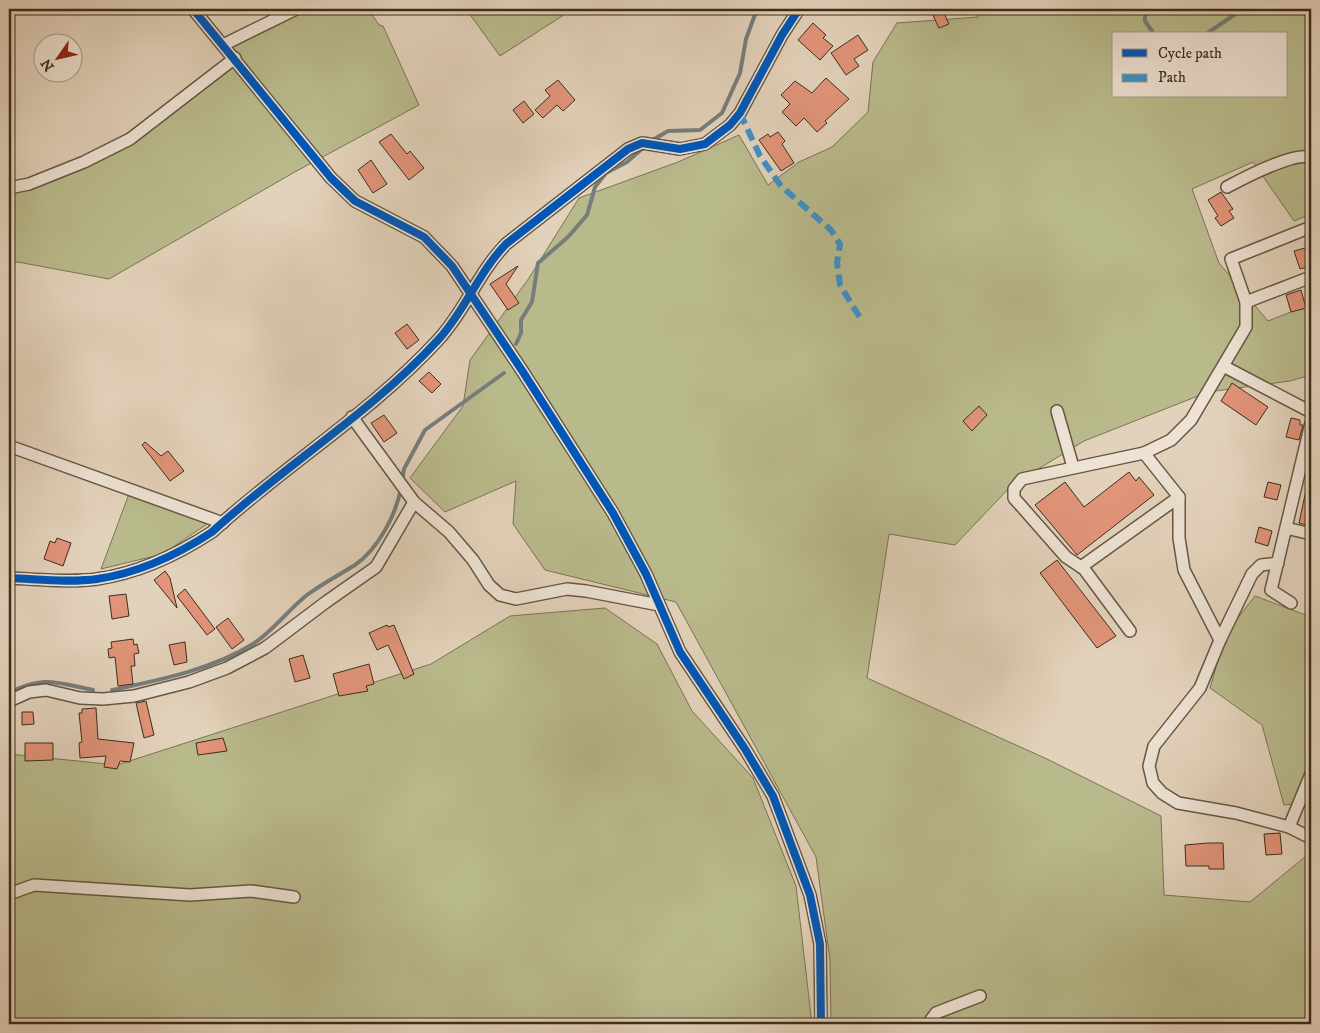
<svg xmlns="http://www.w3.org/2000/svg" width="1320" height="1033" font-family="'IM FELL DW Pica',serif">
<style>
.green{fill:#b9ba8c;stroke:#7a7454;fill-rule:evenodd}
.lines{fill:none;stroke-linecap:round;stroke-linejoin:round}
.stream{stroke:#767e7c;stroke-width:4}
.building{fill:#e19479;stroke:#3c2e1b}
.street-casing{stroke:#665743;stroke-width:14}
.street{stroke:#ede2d3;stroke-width:11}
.quiet{stroke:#3e90c9;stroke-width:6;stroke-dasharray:12 6;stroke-linecap:butt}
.cycleway-casing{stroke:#ede2d3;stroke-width:11}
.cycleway{stroke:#0057b8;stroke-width:8}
</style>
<rect width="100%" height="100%" fill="#e3d2bb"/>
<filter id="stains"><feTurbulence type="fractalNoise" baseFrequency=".004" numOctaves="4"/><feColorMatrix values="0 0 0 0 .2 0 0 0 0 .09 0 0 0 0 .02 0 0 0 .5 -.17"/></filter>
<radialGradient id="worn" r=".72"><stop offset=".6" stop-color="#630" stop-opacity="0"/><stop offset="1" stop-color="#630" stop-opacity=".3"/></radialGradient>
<g class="green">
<path d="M299,9H368L379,25L383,26L419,105L293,173L109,279L18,262L9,263V187L58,175L135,130L235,59L225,47Z"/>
<path d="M466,9H573L500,56Z"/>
<path d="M975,9H1311V214L1294,221L1253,162L1192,189L1219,263L1268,321L1311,304V375L1290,381L1208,392L1084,441L1012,485L955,545L889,534L867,678L1047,759L1161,816L1164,895L1250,902L1311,852V1024H831L830,960L816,857L676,602L545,570L513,524L516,481L445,512L410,478L463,406L470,360L529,278L579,198L678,162L739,135L768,185L799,162L832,147L868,112L873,62L897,23L978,17ZM1114,34H1286V96H1114Z"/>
<path d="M129,494L207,524L163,554L101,569Z"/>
<path d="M1255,596L1311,617V802L1284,805L1262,725L1210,688L1226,633Z"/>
<path d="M605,608L657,644L692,711L753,778L796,886L812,1024H9V754L117,765L431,664L510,616Z"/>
</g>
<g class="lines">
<g class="stream">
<path d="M1145,9V21L1154,34"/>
<path d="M1206,34L1237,13L1239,9"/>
<path d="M651,141L668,131L700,130L722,113L740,73L746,39L757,9"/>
<path d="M516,344L521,333V320L532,302L538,263L568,237L587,215L595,187L606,173L627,162L644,147"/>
<path d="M402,481L404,469L425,430L504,373"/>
<path d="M112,690C159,680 211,670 253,644C273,631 288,610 307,595C322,584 339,575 355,565C378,549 396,515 401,488"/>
<path d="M9,693C44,675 57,683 93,690"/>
</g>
</g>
<g class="building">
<path d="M937,9H942L949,24L939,28L931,11Z"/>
<path d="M813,23L826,35L823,38L833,46L820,60L798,40Z"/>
<path d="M858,35L868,50L854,59L859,66L846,75L831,53Z"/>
<path d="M826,78L849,99L825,121L827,123L817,132L804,118L796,126L782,112L790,104L781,95L795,81L812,93Z"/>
<path d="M558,80L575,100L563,111L557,105L543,118L535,110L550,96L545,90Z"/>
<path d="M524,101L534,114L523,123L513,110Z"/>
<path d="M778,132L785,141L782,144L794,163L781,171L759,140L768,134L770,137Z"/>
<path d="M391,134L407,154L410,151L424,168L409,180L379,142Z"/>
<path d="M371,160L387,184L373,193L358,170Z"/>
<path d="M1221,192L1233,209L1229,211L1234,218L1221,226L1215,218L1218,216L1208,200Z"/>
<path d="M1309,247L1311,266L1300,269L1294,251Z"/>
<path d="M518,266L506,284L519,303L508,310L490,284Z"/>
<path d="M1301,290L1306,308L1291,312L1286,295Z"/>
<path d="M407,324L419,340L407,349L395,333Z"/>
<path d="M429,372L441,384L432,393L419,381Z"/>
<path d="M1232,383L1268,407L1256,425L1221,401Z"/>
<path d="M979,406L987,415L972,431L963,421Z"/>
<path d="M384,415L397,433L384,442L371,423Z"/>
<path d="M1291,418L1300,420V425H1303L1299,440L1286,437Z"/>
<path d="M145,442L161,456L168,451L184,471L170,481L142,445Z"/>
<path d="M1129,472L1136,481L1139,477L1154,495L1077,555L1035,505L1065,482L1084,507Z"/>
<path d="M1268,482L1281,485L1277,500L1264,497Z"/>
<path d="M1306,490L1311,491V526L1299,523Z"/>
<path d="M1259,527L1272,531L1268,546L1255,542Z"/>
<path d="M57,538L71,543L63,566L44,559L50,541L55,543Z"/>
<path d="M1057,560L1116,636L1097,648L1040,573Z"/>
<path d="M165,571L170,578L177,608L154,580Z"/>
<path d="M185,589L215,629L207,635L177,596Z"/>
<path d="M126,594L129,616L112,619L109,596Z"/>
<path d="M228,618L244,640L232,649L216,627Z"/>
<path d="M387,625L388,627L394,625L414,674L404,679L388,645L377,650L369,633Z"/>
<path d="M133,639L134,645L137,644L139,653L134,654L135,666H131L133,684L118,686L115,657L109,658L108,649L112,648L111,642Z"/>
<path d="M185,642L187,662L174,665L169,645Z"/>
<path d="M303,655L310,678L295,682L289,659Z"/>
<path d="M369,664L374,684L366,686L368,691L339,696L333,674Z"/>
<path d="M146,701L154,735L144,738L136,703Z"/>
<path d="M96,708L98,739L134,743L130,762L120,761L117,769L104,767L106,756L80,758L79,743L82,742L79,713H82V709Z"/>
<path d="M22,712H33L34,724L22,725Z"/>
<path d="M223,738L227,751L198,755L196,743Z"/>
<path d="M25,743H53V760L25,761Z"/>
<path d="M1280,833L1282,854L1266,855L1264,834Z"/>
<path d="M1208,843H1223L1224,869H1209V866H1186L1185,845Z"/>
</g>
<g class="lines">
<defs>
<g id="street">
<path d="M193,9L331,178L355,201L424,237L452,266L523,372L613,513L646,574L680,652L745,749L773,796L810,895L820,944L821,1024"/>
<path d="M223,45L296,9"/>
<path d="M1227,187C1242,179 1297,150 1311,158"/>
<path d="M9,188L29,184L84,162L130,139L235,58"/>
<path d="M1311,227L1231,259L1246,302V327L1191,420L1171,440L1144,453L1179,497V538L1184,570L1220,640L1200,688L1154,746L1149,766L1153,783L1162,793L1178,803L1236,813L1289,827L1311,838"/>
<path d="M1246,302L1311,277"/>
<path d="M1225,367L1311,412"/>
<path d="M1057,411L1073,467"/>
<path d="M352,417L414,502L449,532L473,560L489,585L500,595L516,599L567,589L586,591L659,605"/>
<path d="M9,446L223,523"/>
<path d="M1286,528L1311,534"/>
<path d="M1081,567L1179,497"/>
<path d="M9,578C37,579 69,583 97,579C139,573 177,555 212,532C285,465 371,413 438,340C465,311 478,273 506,244L628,149L642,143L680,149L705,144L730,125L740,113L782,35L799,9"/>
<path d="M1291,603L1271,590L1311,423"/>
<path d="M1130,631L1084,569L1066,557L1014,498V489L1022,479L1144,453"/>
<path d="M1220,640L1252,574L1261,565L1278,563"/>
<path d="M9,701L29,692L46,690L80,698L103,699L134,696L189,682L227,668L265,648L326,602L376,567L414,502"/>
<path d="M1289,827L1311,774"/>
<path d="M9,894L34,885L190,895L251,891L294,897"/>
<path d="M928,1024L936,1013L980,996"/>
</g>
</defs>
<use href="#street" class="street-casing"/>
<use href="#street" class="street"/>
<path class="quiet" d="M740,113L760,156L781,186L831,230L840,244L837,263L840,285L862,321"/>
<defs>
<g id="cycleway">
<path d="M193,9L331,178L355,201L424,237L452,266L523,372L613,513L646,574L680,652L745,749L773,796L810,895L820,944L821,1024"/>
<path d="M9,578C37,579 69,583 97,579C139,573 177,555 212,532C285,465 371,413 438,340C465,311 478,273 506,244L628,149L642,143L680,149L705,144L730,125L740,113L782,35L799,9"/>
</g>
</defs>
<use href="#cycleway" class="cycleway-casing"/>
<use href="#cycleway" class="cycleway"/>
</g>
<rect width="1320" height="1033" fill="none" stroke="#e3d2bb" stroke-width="30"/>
<rect x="10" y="10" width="1300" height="1013" fill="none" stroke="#3c2e1b" stroke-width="2.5"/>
<rect x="15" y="15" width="1290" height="1003" fill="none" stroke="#3c2e1b"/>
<rect x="1112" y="32" width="175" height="65" fill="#ede2d3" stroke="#a69a89"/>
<rect x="1122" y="49" width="25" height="8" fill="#0057b8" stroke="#a69a89"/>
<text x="1158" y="58" font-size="15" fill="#3c2e1b">Cycle path</text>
<rect x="1122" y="74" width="25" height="8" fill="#3e90c9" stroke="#a69a89"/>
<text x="1158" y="82" font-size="15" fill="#3c2e1b">Path</text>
<g transform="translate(58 58) rotate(236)"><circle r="24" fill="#ede2d3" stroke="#a69a89"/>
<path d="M0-4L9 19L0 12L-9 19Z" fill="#8f2418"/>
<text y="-8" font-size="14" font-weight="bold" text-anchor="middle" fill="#3c2e1b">N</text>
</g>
<rect width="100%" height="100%" filter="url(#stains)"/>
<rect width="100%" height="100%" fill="url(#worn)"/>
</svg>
